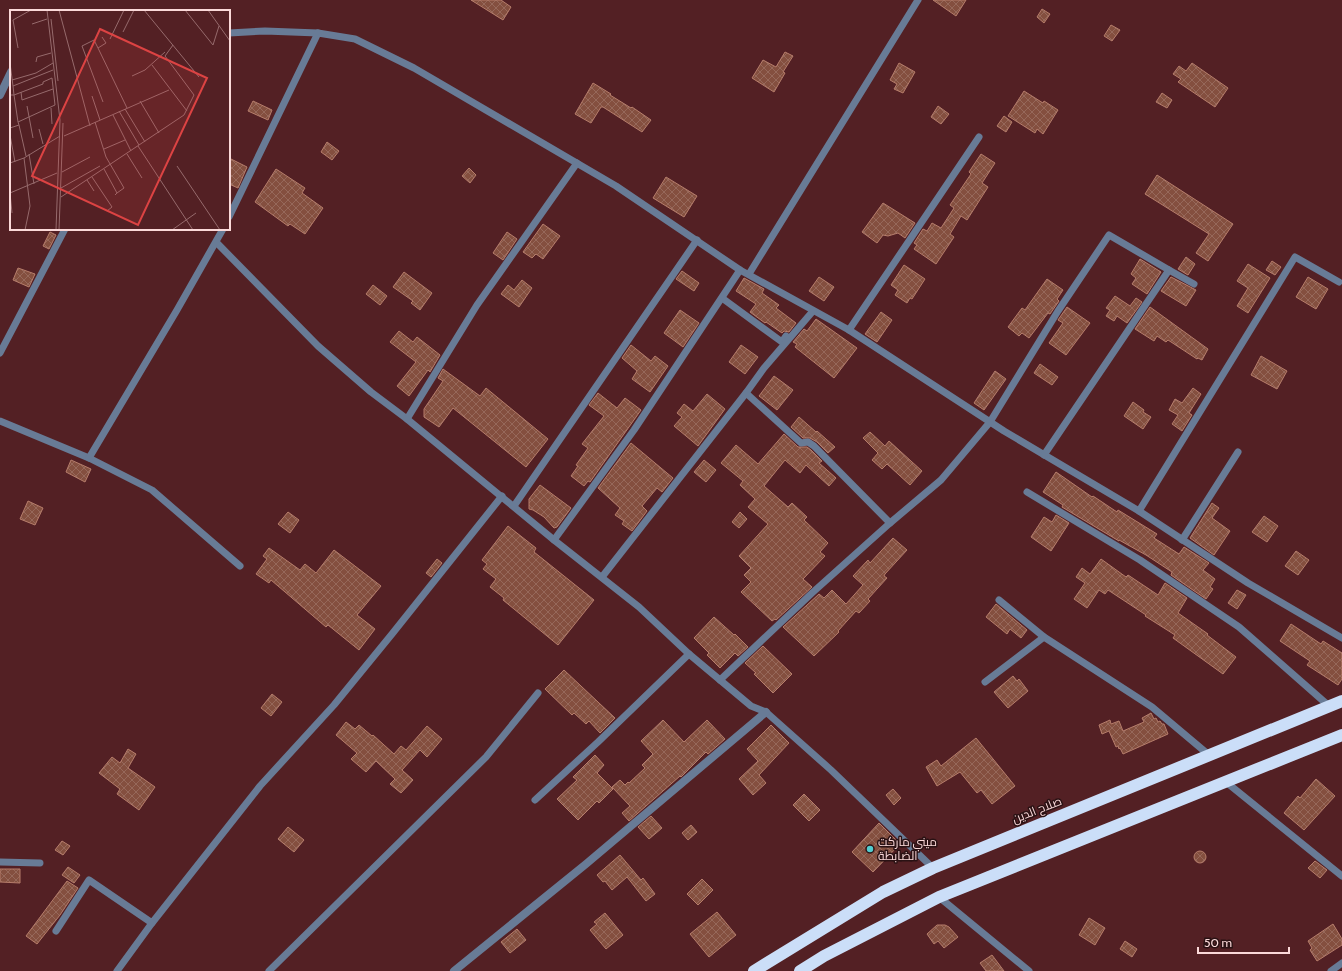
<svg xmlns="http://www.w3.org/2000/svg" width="1342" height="971" font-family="Cabin,Cairo,sans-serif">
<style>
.building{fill:url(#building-cross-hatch);stroke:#b67d6b}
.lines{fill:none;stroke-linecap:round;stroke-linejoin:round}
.lane{stroke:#687b96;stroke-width:7}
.street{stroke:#687b96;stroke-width:8}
.highway{stroke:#cbdef8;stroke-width:12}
.poi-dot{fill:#52cdcf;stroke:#2a1214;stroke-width:1.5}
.labels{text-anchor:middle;stroke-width:3;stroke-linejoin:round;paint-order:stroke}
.street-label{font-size:12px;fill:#fbd9d9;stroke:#2a1214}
.poi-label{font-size:12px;fill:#fbd9d9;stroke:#2a1214;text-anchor:start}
.inset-road{fill:none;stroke:#966a6c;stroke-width:1}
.view{fill:#dc4343;fill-opacity:0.15;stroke:#dc4343;stroke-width:2}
.inset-edge{fill:none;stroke:#fbd9d9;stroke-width:2}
</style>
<defs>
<pattern id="building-cross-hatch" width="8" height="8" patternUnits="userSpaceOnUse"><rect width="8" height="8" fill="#844f3f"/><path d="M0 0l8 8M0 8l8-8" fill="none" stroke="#96685a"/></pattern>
</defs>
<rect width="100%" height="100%" fill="#532024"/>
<g class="building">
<path d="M471,0H501L511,7L503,20Z"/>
<path d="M933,0H966L956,16Z"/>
<path d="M1042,9L1050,14L1044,23L1037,17Z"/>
<path d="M1111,25L1120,30L1112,41L1104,36Z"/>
<path d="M785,52L793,56L783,72L785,73L774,92L752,78L763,60L776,67Z"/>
<path d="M899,63L915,72L903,93L894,89L897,84L890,80Z"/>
<path d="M1192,63L1228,88L1215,107L1178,82L1181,79L1173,74L1179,66L1186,71Z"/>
<path d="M593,83L611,94L610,95L631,108L632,107L651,120L642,132L603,107H601L591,123L575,114Z"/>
<path d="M1024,91L1043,103L1044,101L1058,110L1043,134L1037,129L1035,133L1008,116Z"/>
<path d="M1162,93L1172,100L1167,108L1156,102Z"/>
<path d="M253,101L272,110L268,120L248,111Z"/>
<path d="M938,106L949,114L941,124L931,117Z"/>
<path d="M1004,116L1012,122L1006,132L997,126Z"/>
<path d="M327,142L339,151L332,160L321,152Z"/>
<path d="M981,154L995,163L982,183L988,187L967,220L961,216L950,234L954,237L936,264L914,249L917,245L914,243L923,229L927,231L932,223L941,228L954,208L950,205L971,174L969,172Z"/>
<path d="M229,158L247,167L238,188L229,184Z"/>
<path d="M469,168L476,175L470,183L462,176Z"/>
<path d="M276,169L305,188L302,193L323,208L305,234L290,224L288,226L255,202Z"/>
<path d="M1157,175L1233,224L1208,261L1196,253L1209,234L1145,194Z"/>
<path d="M666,177L697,196L684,217L653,198Z"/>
<path d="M883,203L915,223L905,238L898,233L888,236L883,235L877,243L862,232Z"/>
<path d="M543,224L560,236L543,259L536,254L532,258L523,252Z"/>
<path d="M50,232L56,235L49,249L43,246Z"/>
<path d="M507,232L517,239L503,260L493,253Z"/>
<path d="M1186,257L1195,264L1188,275L1178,269Z"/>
<path d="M1140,259L1161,272L1147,294L1132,284L1136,278L1131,274Z"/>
<path d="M1272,261L1281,267L1275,275L1266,270Z"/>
<path d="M1248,264L1270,278L1248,313L1237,306L1248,288L1237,281Z"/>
<path d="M904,265L925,279L912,299L910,298L907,303L895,295L898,290L891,285Z"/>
<path d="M18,268L35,274L29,287L13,280Z"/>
<path d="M682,271L699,283L694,291L676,279Z"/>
<path d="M404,272L432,293L420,310L411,303L413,301L393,287Z"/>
<path d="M819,277L834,287L824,301L809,291Z"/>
<path d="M1171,277L1196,290L1186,306L1161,291Z"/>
<path d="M1308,277L1328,289L1316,309L1296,297Z"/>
<path d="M744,278L764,289L762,293L779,305L776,308L796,323L789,332L784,331L782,333L766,322L765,323L750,312L756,304L736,291Z"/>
<path d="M1047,279L1063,290L1057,299L1059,301L1050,314L1048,313L1029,338L1022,333L1019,336L1008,327L1022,308L1025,310Z"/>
<path d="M522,280L532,288L519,307L501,294L508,285L514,290Z"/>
<path d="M373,285L387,296L380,305L366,294Z"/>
<path d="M1115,296L1130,306L1136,298L1142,302L1127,323L1117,316L1114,321L1106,316L1110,310L1106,308Z"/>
<path d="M1067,307L1090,323L1066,355L1049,343L1063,323L1058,320Z"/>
<path d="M1150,307L1208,349L1202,360L1198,358L1197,359L1168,340L1166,342L1157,336L1154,341L1135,329Z"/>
<path d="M680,310L699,323L683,347L664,333Z"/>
<path d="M881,312L892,320L877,342L865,334Z"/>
<path d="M816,319L857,348L834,378L795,347L797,344L793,342L804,329L807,331Z"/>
<path d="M399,331L413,342L417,337L440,355L430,372L428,370L409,396L397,386L416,362L390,342Z"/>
<path d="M631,345L651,361L655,356L668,366L650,392L632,379L637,371L622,358Z"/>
<path d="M741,345L758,357L745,374L729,362Z"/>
<path d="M1261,356L1287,371L1277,389L1251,375Z"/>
<path d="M1040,364L1058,377L1052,385L1034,373Z"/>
<path d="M443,369L480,396L486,388L548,439L526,467L453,408L439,427L424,417V409L443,381L438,378Z"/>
<path d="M995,371L1006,379L984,410L974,403Z"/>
<path d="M774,376L793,390L777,410L759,396Z"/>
<path d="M1193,388L1201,394L1189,413L1192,415L1182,431L1172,424L1178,415L1169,410L1175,399L1182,403Z"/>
<path d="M598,393L617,408L625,398L641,410L590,482L588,481L584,486L571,476L578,466L576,465L588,448L582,444L604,416L589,405Z"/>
<path d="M707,394L725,409L698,446L674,426L682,417L677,413L684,404L693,411Z"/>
<path d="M1133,402L1144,410L1143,412L1151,417L1143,429L1124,416Z"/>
<path d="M799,417L816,432L817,431L835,447L828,453L817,442L810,438H803L791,427Z"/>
<path d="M870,432L885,446L889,441L922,471L910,485L887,464L882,469L872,460L878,453L863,438Z"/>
<path d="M784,434L798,447H807L811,450L822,461L819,463L836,478L829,486L806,465L800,473L785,460L764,486L788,507L792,503L807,517L804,520L828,543L820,552L825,556L803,579L812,587L776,620L775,619L772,621L741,592L751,582L744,575L751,568L739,556L768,524L748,507L755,499L740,485L743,481L721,463L736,445L758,464Z"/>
<path d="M631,443L673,478L662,492L657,488L642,506L647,511L632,531L622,524L624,521L615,515L620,508L598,488Z"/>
<path d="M71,460L91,469L85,482L66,472Z"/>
<path d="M704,460L716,470L706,482L694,472Z"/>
<path d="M1056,472L1092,497L1093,496L1117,512L1118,510L1157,534L1154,538L1179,554L1184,547L1209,563L1203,570L1215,579L1210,587L1213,589L1206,599L1171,575L1172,572L1146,555L1119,540V541L1062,507L1063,505L1043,492Z"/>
<path d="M540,485L571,508L557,527L554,528L544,517L533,510L529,509V499Z"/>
<path d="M28,501L43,508L35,525L20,519Z"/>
<path d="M1212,503L1219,508L1212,518L1230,531L1214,555L1190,538Z"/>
<path d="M288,512L299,520L290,533L278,524Z"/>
<path d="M740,512L747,519L739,528L732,522Z"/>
<path d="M1056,515L1069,523L1051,551L1031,537L1044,517L1052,522Z"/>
<path d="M1264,516L1278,526L1267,542L1252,532Z"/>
<path d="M508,526L536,548L534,552L594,600L558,645L503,600L504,598L490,587L496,579L483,569L487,564L482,560Z"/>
<path d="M893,538L907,550L885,574L884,576L887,578L868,599L870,601L859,613L856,611L838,631L839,632L814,656L783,627L819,594L824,598L832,590L846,604L863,585L853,576L868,560L870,563Z"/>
<path d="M269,548L300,570L305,564L316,573L334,550L381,586L357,615L375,629L359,650L328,625L326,627L271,580L269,583L256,574L267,559L263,556Z"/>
<path d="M1296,551L1309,560L1298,575L1285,566Z"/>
<path d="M437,559L442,563L431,577L426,573Z"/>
<path d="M1101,559L1126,577L1128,575L1158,595L1165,583L1187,598L1178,613L1208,634L1207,635L1236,657L1223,674L1173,638L1175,635L1145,616L1146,615L1108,590L1105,594L1099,590L1087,608L1074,599L1085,583L1076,577L1082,568L1090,574Z"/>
<path d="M1237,590L1246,595L1237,609L1228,603Z"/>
<path d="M996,604L1027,630L1021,638L1010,629L1007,634L986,617Z"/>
<path d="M714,617L734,635L735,634L748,647L738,656L735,653L720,668L707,655L709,653L694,638Z"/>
<path d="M1291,624L1321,644L1323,641L1342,653V679L1338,685L1307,665L1310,661L1280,641Z"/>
<path d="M763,646L792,674L773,693L754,674L756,673L745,663Z"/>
<path d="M564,670L615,718L600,733L589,721L586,724L574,713L572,715L545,689Z"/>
<path d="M1013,676L1017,681L1019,679L1028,691L1008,708L994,692Z"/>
<path d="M272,694L282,702L271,716L261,708Z"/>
<path d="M1151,713L1154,719L1156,718L1158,722L1160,721L1162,724H1164L1168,734L1123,754L1120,748L1119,749L1118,746L1116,747L1109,731L1102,734L1099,725L1110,720L1111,724L1119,721L1123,731L1144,722L1142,718Z"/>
<path d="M663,720L684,742L707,720L725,739L708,754L706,752L681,777L680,776L629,821L622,813L630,806L612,787L620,780L625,785L628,782L629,783L645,768L642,765L653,754L641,741Z"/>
<path d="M346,722L355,729L359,725L372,736L373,735L394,754L401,746L406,750L427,726L442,739L427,757L420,750L402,770L413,780L401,793L390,784L395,779L376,761L366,772L351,759L357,753L336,735Z"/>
<path d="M771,725L789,743L759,775L766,783L753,795L739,779L758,761L747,749Z"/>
<path d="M976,738L1015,786L992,804L981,790L977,793L960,772L937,786L926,767L937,760L941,766Z"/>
<path d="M128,749L136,754L128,768L155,787L139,810L117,794L120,789L99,773L112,757L120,763Z"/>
<path d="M595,755L604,765L597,773L613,789L599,803L597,801L578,820L557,799L577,780L573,777Z"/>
<path d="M1316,779L1335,796L1304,830L1284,813L1298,796L1300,798Z"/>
<path d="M893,789L901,798L894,805L886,795Z"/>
<path d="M804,794L820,810L809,821L793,805Z"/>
<path d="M651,816L662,828L649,839L638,827Z"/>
<path d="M879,823L900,844L873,872L852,852Z"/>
<path d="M691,825L697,832L688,840L682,833Z"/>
<path d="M288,827L304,840L294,852L278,839Z"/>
<path d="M62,841L70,846L63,855L55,850Z"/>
<circle cx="1200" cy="857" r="6"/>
<path d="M620,855L641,880L643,878L655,894L646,901L627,877L612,890L605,881L603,882L597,875Z"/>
<path d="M1315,861L1327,870L1320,878L1308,868Z"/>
<path d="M68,867L80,875L74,883L62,875Z"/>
<path d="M0,869H20V883L0,882Z"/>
<path d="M702,879L713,890L698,905L687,894Z"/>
<path d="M67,881L78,888L60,915L37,944L26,936Z"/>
<path d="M717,912L736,935L709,957L690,934Z"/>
<path d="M605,913L623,935L606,949L590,930L597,924L594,922Z"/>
<path d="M1089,918L1105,928L1095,945L1079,935Z"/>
<path d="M1333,924L1342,939V945L1317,961L1310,950L1312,948L1308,941Z"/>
<path d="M937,925H945L949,927L958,937L944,948L938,941L934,944L927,934Z"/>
<path d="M517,929L526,940L510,953L501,942Z"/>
<path d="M1125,941L1137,949L1132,957L1120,949Z"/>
<path d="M992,955L1004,971H986L980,963Z"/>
</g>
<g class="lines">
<g class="lane">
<path d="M229,33L265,31L318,33L355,39L414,68L616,186L740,270L849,330L1004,431L1139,511L1248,583L1342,638"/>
<path d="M229,217L318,33"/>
<path d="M217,243L318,346L371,392L407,419L554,540L639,607L689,654L751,706L766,712L831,770L933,868"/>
<path d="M749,274L918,0"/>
<path d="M722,298L782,342L786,336"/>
<path d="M849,330L979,137"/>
<path d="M0,353L65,229"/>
<path d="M746,393L801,443L808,442L814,446L890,523"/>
<path d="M407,419L477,305L577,163"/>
<path d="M0,421L89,458L152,490L240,566"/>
<path d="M1044,455L1169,270L1194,284"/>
<path d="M89,458L177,310L223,229"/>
<path d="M1027,492L1140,560L1239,627L1329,706"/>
<path d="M514,506L697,240"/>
<path d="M1139,511L1295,257L1339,282"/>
<path d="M554,540L634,430L740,270"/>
<path d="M1182,540L1238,452"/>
<path d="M602,577L746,393L764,368L813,311"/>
<path d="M999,600L1044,637L1152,707L1209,755"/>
<path d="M720,680L812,593L890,523L941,480L990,422L1058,311L1109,235L1169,270"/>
<path d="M985,682L1044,637"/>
<path d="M1226,782L1342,876"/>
<path d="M535,800L598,742L689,654"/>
<path d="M0,862L40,863"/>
<path d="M939,897L1029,971"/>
<path d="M56,931L89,880L152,923L260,786L334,705L392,634L502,496"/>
<path d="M117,971L152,923"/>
<path d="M269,971L486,757L538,693"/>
<path d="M1331,971L1342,963"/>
</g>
<g class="street">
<path d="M0,95L11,72"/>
<path d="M454,971L586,864L766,712"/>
</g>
<g class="highway">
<path d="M754,971L883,892L933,868L1342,701"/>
<path d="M800,971L824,956L939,897L1342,735"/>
</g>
</g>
<circle class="poi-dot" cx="870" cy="849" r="4"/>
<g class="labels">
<g class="street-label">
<text transform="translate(1037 810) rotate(-22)" y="4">صلاح الدين</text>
</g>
<g class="poi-label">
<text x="878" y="846">ميني ماركت<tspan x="878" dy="14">الضابطة</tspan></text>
</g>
</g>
<g transform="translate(10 10)">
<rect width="220" height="220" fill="#532024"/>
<path class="inset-road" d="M37,0L50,110L46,220M49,0L80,116M134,0L189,67M175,0L203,35L209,16M198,0L220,31M41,9L48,71M22,14L37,9M113,22L124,0M92,27L96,33L88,38L117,98M100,29L114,0M8,38L3,10L21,0M88,38L84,30L72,36L93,92M26,52L27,47L41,43M0,53L3,76L43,60M142,55L177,101M122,66L135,60L155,42M2,70L26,63L43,53M11,82L12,90L43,79M0,85H4L8,112M82,86L90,110M130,91L149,123M17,96L23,128M41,98L42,114M115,99L135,132M109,101L129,135M103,105L121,141M85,112L96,147L114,178L107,183M9,115L16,146M0,118L9,115L8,112L45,95L42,68L33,72V74L4,85L3,76M29,119L33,134M0,125L5,152M54,126L159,80M128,136L183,220M94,139L115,130M19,144L24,174M117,144L132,168M14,148L20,196L15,220M0,153L14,148L50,126M167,156L210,220M94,159L107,183L105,185M52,162L80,147M82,167L102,197L97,201M77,170L84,181M51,178L90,156M0,183L47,163M0,183L2,203M51,187L174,105L184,85L155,46L163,35M49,220L53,113M162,220L186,203"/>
<path class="view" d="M90,19L197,68L128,215L22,166Z"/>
<rect width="220" height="220" class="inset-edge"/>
</g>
<path d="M1198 947v6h91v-6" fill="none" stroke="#fbd9d9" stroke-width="2"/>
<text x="1204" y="947" font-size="12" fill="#fbd9d9" stroke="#2a1214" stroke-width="3" paint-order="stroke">50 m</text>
</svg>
